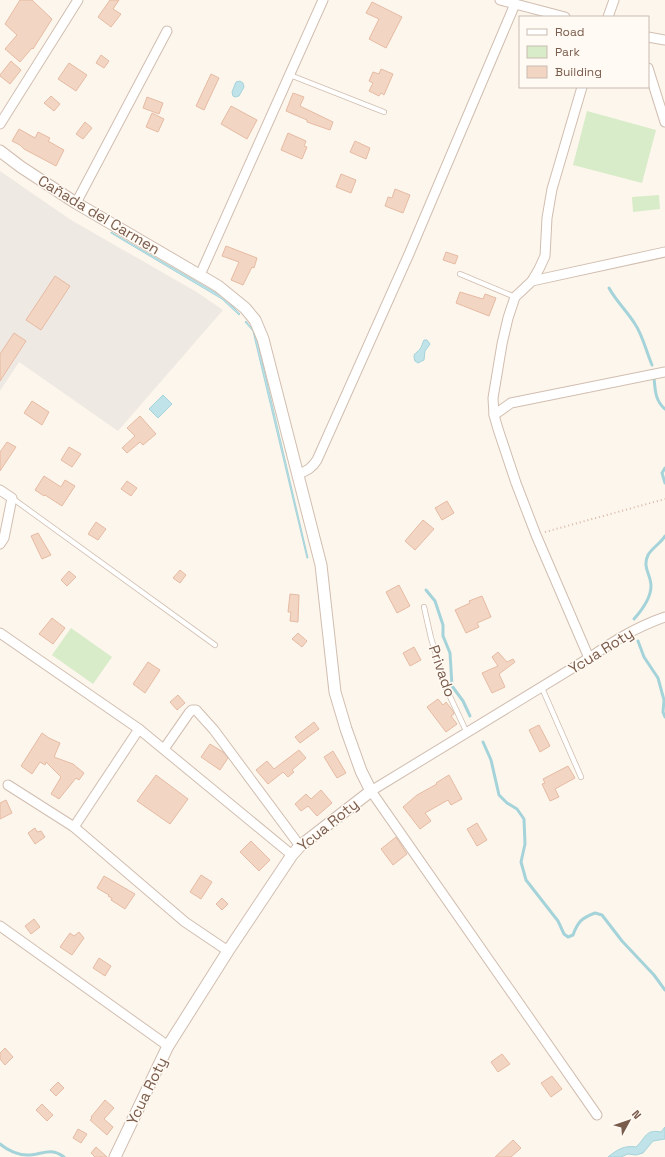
<svg xmlns="http://www.w3.org/2000/svg" width="665" height="1157" font-family="'Space Grotesk',sans-serif">
<style>
.industrial{fill:#efe9e4}
.green{fill:#d8ecc9}
.water{fill:#bfe3e8;stroke:#a5d3da}
.lines{fill:none;stroke-linecap:round;stroke-linejoin:round}
.stream{stroke:#a5d3da;stroke-width:3}
.building{fill:#f3d5c3;stroke:#e6bba3}
.service-casing{stroke:#d1beb0;stroke-width:6}
.minor-casing{stroke:#d1beb0;stroke-width:11}
.tertiary-casing{stroke:#d1beb0;stroke-width:13}
.path{stroke:#d9b8a5;stroke-width:2;stroke-dasharray:1 3;stroke-linecap:butt}
.service{stroke:#fff;stroke-width:4.5}
.minor{stroke:#fff;stroke-width:9}
.tertiary{stroke:#fff;stroke-width:11}
.labels{text-anchor:middle;stroke-width:3;stroke-linejoin:round;paint-order:stroke}
.street-label{font-size:15px;fill:#7a5c4d;stroke:#fffaf3}
</style>
<rect width="100%" height="100%" fill="#fdf6ec"/>
<path class="industrial" d="M0,171L71,220L195,291L223,310L118,431L19,362L0,391Z"/>
<g class="green">
<path d="M587,111L656,130L642,183L573,165Z"/>
<path d="M659,195L660,209L633,212L632,197Z"/>
<path d="M71,628L112,657L93,684L52,655Z"/>
</g>
<g class="water">
<path d="M240,81L243,83L244,87L239,96L235,97L233,96L232,92L236,82Z"/>
<path d="M111,232L223,297L240,314L239,315L222,299L111,233Z"/>
<path d="M246,321L254,331L258,344L308,558H307L256,344L253,331L245,322Z"/>
<path d="M424,340H427L430,344L425,351L424,360L418,363L415,361C412,353 416,354 420,349C422,347 422,343 424,340Z"/>
<path d="M163,395L172,404L158,418L149,409Z"/>
<path d="M665,1127V1139L653,1141L643,1153L636,1155L628,1154L621,1157H608C617,1150 624,1145 636,1147C646,1138 645,1129 661,1132Z"/>
</g>
<g class="lines">
<g class="stream">
<path d="M609,288C616,301 627,311 635,324C643,336 646,351 652,365"/>
<path d="M654,377C655,389 655,401 665,409"/>
<path d="M665,468L662,473L665,483"/>
<path d="M426,590L435,601L443,625V636L450,653L452,686L463,701L470,716"/>
<path d="M634,619C642,610 651,598 651,586C651,574 642,568 648,555C652,548 661,543 665,536"/>
<path d="M638,641L644,657L658,678L664,700L663,712L665,717"/>
<path d="M483,742L491,760L499,795L507,803L517,809L524,819L525,844L521,862L526,880L558,921L564,934L568,937L573,935C578,921 582,918 595,913L602,915L622,941L654,975L665,990"/>
<path d="M0,1144C7,1150 19,1156 30,1155C43,1154 51,1147 64,1157"/>
</g>
</g>
<g class="building">
<path d="M20,0H32L52,19L33,49L32,48L20,62L5,49L17,35L5,24Z"/>
<path d="M110,0H119L113,9L121,14L111,27L98,17Z"/>
<path d="M372,2L402,17L386,48L369,39L379,19L366,13Z"/>
<path d="M101,55L109,61L104,68L96,63Z"/>
<path d="M11,61L21,70L10,84L0,76V75Z"/>
<path d="M69,63L87,75L76,91L58,79Z"/>
<path d="M381,69L393,74L384,95L381,93L379,96L369,91L373,83L369,81L373,72L379,74Z"/>
<path d="M211,74L219,78L204,110L196,106Z"/>
<path d="M293,93L304,97L300,106L333,122L330,130L307,122V120L286,111Z"/>
<path d="M51,96L60,104L54,111L44,103Z"/>
<path d="M147,97L163,103L159,114L143,108Z"/>
<path d="M231,106L257,120L247,139L221,124Z"/>
<path d="M152,113L164,119L158,132L146,127Z"/>
<path d="M85,122L92,128L83,139L76,134Z"/>
<path d="M19,129L35,138L38,132L50,138L48,141L64,150L56,166L24,149L20,145L12,141Z"/>
<path d="M288,133L306,141L304,146L307,147L302,159L281,150Z"/>
<path d="M355,141L370,148L366,159L350,152Z"/>
<path d="M341,174L356,180L351,193L336,187Z"/>
<path d="M395,189L410,195L403,213L385,206L388,197L392,198Z"/>
<path d="M226,246L257,258L254,268L252,267L243,285L231,280L239,262L222,256Z"/>
<path d="M446,252L458,256L455,264L443,260Z"/>
<path d="M55,276L70,286L41,330L26,320Z"/>
<path d="M460,292L483,299L485,294L496,298L489,316L456,303Z"/>
<path d="M14,333L26,341L0,381V354Z"/>
<path d="M32,401L49,412L42,425L24,413Z"/>
<path d="M140,416L156,434L143,445L140,442L127,453L122,448L135,436L127,428Z"/>
<path d="M7,442L16,447L0,471V452Z"/>
<path d="M69,447L81,454L72,467L61,460Z"/>
<path d="M44,476L61,487L65,480L75,486L62,506L45,495L44,496L35,490Z"/>
<path d="M127,481L137,488L131,496L121,489Z"/>
<path d="M447,501L454,513L442,520L435,508Z"/>
<path d="M423,520L434,529L415,550L405,541Z"/>
<path d="M96,522L106,529L98,540L88,534Z"/>
<path d="M38,533L51,555L42,559L31,536Z"/>
<path d="M180,570L186,575L180,583L173,578Z"/>
<path d="M69,571L76,577L67,586L61,580Z"/>
<path d="M399,585L410,606L397,613L386,592Z"/>
<path d="M290,594L299,595L298,622L290,621L291,612H288Z"/>
<path d="M482,596L491,617L477,623L479,627L466,633L455,610L470,603L469,601Z"/>
<path d="M52,618L65,628L53,644L39,634Z"/>
<path d="M298,633L307,641L302,647L292,639Z"/>
<path d="M414,647L421,660L410,666L403,653Z"/>
<path d="M498,652L507,662L513,659L515,662L499,674L505,687L492,693L482,673L498,666L492,657Z"/>
<path d="M148,662L160,670L145,693L133,684Z"/>
<path d="M178,695L185,703L177,710L170,702Z"/>
<path d="M438,699L443,705L446,702L453,711L454,714L451,716L457,724L446,732L427,707Z"/>
<path d="M314,722L319,729L300,743L295,737Z"/>
<path d="M539,725L550,746L540,752L529,730Z"/>
<path d="M42,733L49,738L60,743L54,757L73,764L84,773L79,780L76,778L59,799L51,794L61,777L46,762L45,765L40,762L32,774L21,766Z"/>
<path d="M210,744L223,752L228,758L220,770L201,757Z"/>
<path d="M299,750L306,758L292,770L294,772L288,777L283,772L268,784L256,770L267,761L274,769Z"/>
<path d="M333,751L346,773L337,778L324,757Z"/>
<path d="M568,766L575,778L555,789L559,797L550,801L542,784L545,783L543,779Z"/>
<path d="M156,775L188,799L170,824L137,801Z"/>
<path d="M449,775L462,799L451,805L448,800L425,813L431,821L420,829L403,807L417,795L437,784L436,783Z"/>
<path d="M321,790L332,803L317,816L308,806L301,811L295,804L306,794L311,799Z"/>
<path d="M6,800L12,813L0,819V803Z"/>
<path d="M477,823L487,840L477,846L467,829Z"/>
<path d="M35,828L37,832L41,831L45,837L35,844L28,833Z"/>
<path d="M396,837L407,854L393,865L381,849Z"/>
<path d="M251,841L270,860L259,871L240,852Z"/>
<path d="M201,875L212,882L201,899L190,892Z"/>
<path d="M104,876L135,894L125,909L111,900L112,898L108,896L109,895L97,888Z"/>
<path d="M222,898L228,904L222,910L216,904Z"/>
<path d="M34,919L40,927L31,934L25,926Z"/>
<path d="M79,932L84,938L72,955L60,947L70,933L74,936Z"/>
<path d="M99,958L111,966L105,976L93,968Z"/>
<path d="M5,1048L13,1057L5,1065L0,1059V1053Z"/>
<path d="M502,1054L510,1064L498,1072L491,1062Z"/>
<path d="M552,1076L562,1089L551,1097L541,1083Z"/>
<path d="M58,1082L64,1088L56,1096L50,1090Z"/>
<path d="M105,1100L114,1108L104,1119L113,1127L107,1135L90,1120L92,1118L91,1117Z"/>
<path d="M42,1104L53,1115L47,1121L36,1110Z"/>
<path d="M78,1129L87,1134L81,1143L73,1138Z"/>
<path d="M513,1140L521,1148L511,1157H495Z"/>
<path d="M96,1147L107,1157H95L91,1153Z"/>
</g>
<g class="lines">
<defs>
<g id="service">
<path d="M290,75L384,112"/>
<path d="M460,274L515,297"/>
<path d="M12,498L215,645"/>
<path d="M424,607L431,638L446,688L467,733"/>
<path d="M542,688L581,777"/>
</g>
<g id="minor">
<path d="M500,0L565,17"/>
<path d="M608,17L614,0"/>
<path d="M648,37L665,40"/>
<path d="M648,68L665,122"/>
<path d="M582,87L552,189L547,218L545,256L539,269L532,281L515,297L508,318L502,344L493,398L494,415L498,429L516,483L536,535L589,658"/>
<path d="M0,124L78,0"/>
<path d="M76,203L167,31"/>
<path d="M200,275L323,0"/>
<path d="M532,281L665,252"/>
<path d="M494,415L511,403L665,372"/>
<path d="M298,474C307,471 312,468 317,460L409,254L515,4"/>
<path d="M0,490L12,498L4,538L0,544"/>
<path d="M0,633L139,729L292,855"/>
<path d="M164,749L189,713L192,710H196L214,730L300,846"/>
<path d="M8,785L74,827L185,922L228,951"/>
<path d="M74,827L139,729"/>
<path d="M0,926L168,1046"/>
<path d="M597,1115L371,791L589,658C614,641 636,627 665,617"/>
</g>
<path id="tertiary" d="M0,151L21,167L76,203L218,286L245,308L255,320L263,339L321,565L335,692L346,729L361,771L371,791L300,846L292,855L228,951L168,1046L115,1157"/>
</defs>
<use href="#service" class="service-casing"/>
<use href="#minor" class="minor-casing"/>
<use href="#tertiary" class="tertiary-casing"/>
<path class="path" d="M545,532L665,499"/>
<use href="#service" class="service"/>
<use href="#minor" class="minor"/>
<use href="#tertiary" class="tertiary"/>
</g>
<g class="labels">
<g class="street-label">
<text transform="translate(99 215) rotate(31)" y="5">Cañada del Carmen</text>
<text transform="translate(601 651) rotate(-32)" y="5">Ycua Roty</text>
<text transform="translate(442 671) rotate(71)" y="5">Privado</text>
<text transform="translate(328 825) rotate(-39)" y="5">Ycua Roty</text>
<text transform="translate(147 1091) rotate(-64)" y="5">Ycua Roty</text>
</g>
</g>
<rect x="519" y="16" width="130" height="72" fill="#fffaf3" stroke="#cabbb1"/>
<rect x="527" y="29" width="20" height="6" fill="#ffffff" stroke="#cabbb1"/>
<text x="555" y="36" font-size="12" fill="#7a5c4d">Road</text>
<rect x="527" y="46" width="20" height="12" fill="#d8ecc9" stroke="#cabbb1"/>
<text x="555" y="56" font-size="12" fill="#7a5c4d">Park</text>
<rect x="527" y="66" width="20" height="12" fill="#f3d5c3" stroke="#cabbb1"/>
<text x="555" y="76" font-size="12" fill="#7a5c4d">Building</text>
<g transform="translate(629 1121) rotate(50)" stroke="#fffaf3" stroke-width="3" paint-order="stroke">
<path d="M0-3L7 15L0 10L-7 15Z" fill="#7a5c4d"/>
<text y="-6" font-size="11" font-weight="bold" text-anchor="middle" fill="#7a5c4d">N</text>
</g>
</svg>
